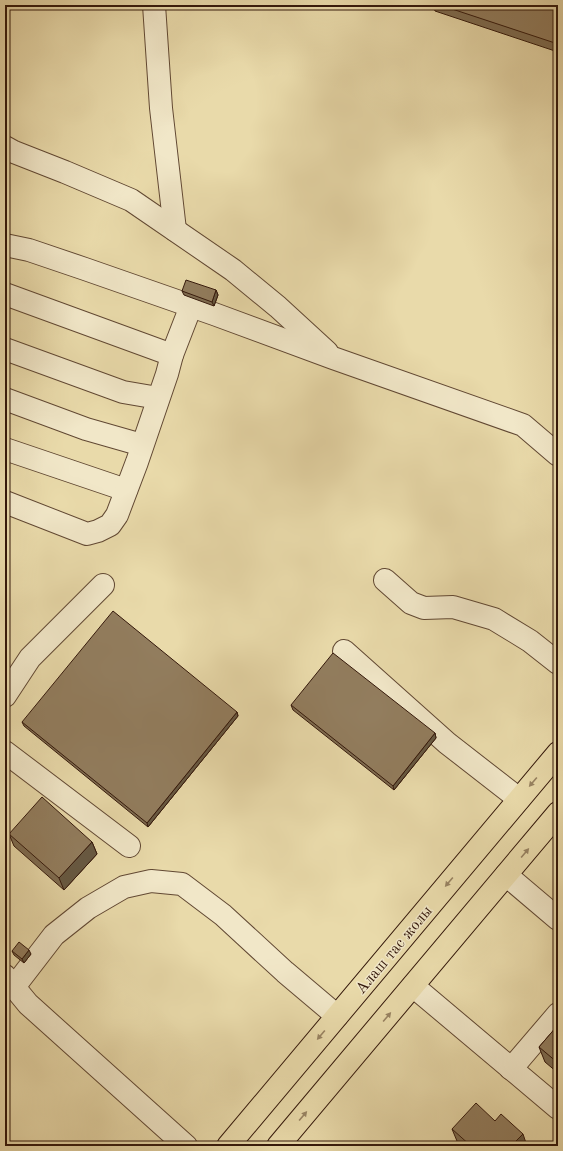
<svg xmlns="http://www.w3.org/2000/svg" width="563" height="1151" font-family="'Old Standard TT',serif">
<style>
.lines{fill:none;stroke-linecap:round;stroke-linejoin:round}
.minor-casing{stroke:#614833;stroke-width:24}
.major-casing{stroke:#34180b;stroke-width:24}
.minor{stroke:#f1e7c8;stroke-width:22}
.major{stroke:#e9daaa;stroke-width:22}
.wall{fill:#7e6c51;stroke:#34180b}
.shaded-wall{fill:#665842;stroke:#34180b}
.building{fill:#927d5e;stroke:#34180b}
.oneway{fill:#988362}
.labels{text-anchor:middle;stroke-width:3;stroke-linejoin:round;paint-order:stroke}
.street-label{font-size:16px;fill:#34180b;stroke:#f1e7c8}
</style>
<rect width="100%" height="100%" fill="#e9daaa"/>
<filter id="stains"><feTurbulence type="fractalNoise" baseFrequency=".005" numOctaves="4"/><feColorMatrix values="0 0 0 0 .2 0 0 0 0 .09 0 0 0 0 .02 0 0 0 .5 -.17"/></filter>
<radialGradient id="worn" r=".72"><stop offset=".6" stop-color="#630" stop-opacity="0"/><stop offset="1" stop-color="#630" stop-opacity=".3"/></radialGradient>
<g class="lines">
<defs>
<g id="minor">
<path d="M154,5L161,108L175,230"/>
<path d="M5,147L14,152L65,172L131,200L233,270L278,307L327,352"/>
<path d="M5,245L29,250L85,269L214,314L333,358L523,425L558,455"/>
<path d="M5,294L172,355"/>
<path d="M5,349L123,392L158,398"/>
<path d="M5,399L86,429L142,445"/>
<path d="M5,449L126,490"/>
<path d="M5,502L87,534L98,531L110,525L117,515L137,462L167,374L172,355L191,306"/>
<path d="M385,580L411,603L424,608L453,607L494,619L530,641L558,663"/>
<path d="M344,651L447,743L519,799"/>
<path d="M5,696L30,658L103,585"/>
<path d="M5,752L129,846"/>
<path d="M506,875L558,919"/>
<path d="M5,976L28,1004L186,1146"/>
<path d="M413,986L558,1108"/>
<path d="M14,987L54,935L88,908L124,887L151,881L182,884L223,915L285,972L337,1016"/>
<path d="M511,1069L558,1014"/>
</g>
<g id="major">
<path d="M228,1146L558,753"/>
<path d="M278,1146L558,813"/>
</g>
</defs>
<use href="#minor" class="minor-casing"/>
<use href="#major" class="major-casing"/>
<use href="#minor" class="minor"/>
<use href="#major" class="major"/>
</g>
<g class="wall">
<path d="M433,5H558V52L435,11Z"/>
<path d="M216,290L218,295L214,306L184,295L182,291Z"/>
<path d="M291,705L435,733L436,738L394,790L293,710Z"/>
<path d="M237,712L238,716L148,827L24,726L22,722Z"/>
<path d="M9,834L92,842L97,854L64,890L14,846Z"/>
<path d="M12,951L31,954L24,963L14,955Z"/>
<path d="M558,1025V1073L545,1062L539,1047Z"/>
<path d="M452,1129L527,1146H462L457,1141Z"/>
</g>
<g class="shaded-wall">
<path d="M216,290L218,295L214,306L212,302Z"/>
<path d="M237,712L238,716L148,827L147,823Z"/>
<path d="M435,733L436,738L394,790L393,786Z"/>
<path d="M92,842L97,854L64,890L59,878Z"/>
<path d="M29,950L31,954L24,963L22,959Z"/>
<path d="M523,1134L527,1146H517L515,1142Z"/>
</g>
<g class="building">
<path d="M440,5H558V44Z"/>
<path d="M186,280L216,290L212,302L182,291Z"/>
<path d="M113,611L237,712L147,823L22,722Z"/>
<path d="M333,653L435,733L393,786L291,705Z"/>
<path d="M42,797L92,842L59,878L9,834Z"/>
<path d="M19,942L29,950L22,959L12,951Z"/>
<path d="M558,1025V1063L539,1047Z"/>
<path d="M476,1103L495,1121L501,1114L523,1134L515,1142L520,1146H471L452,1129Z"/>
</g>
<defs><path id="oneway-solid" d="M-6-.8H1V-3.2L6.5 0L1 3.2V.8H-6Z"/></defs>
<g class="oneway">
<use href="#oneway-solid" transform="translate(533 782) rotate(130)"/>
<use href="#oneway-solid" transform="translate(525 853) rotate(-50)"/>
<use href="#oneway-solid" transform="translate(449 882) rotate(130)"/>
<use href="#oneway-solid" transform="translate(387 1017) rotate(-50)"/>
<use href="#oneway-solid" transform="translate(321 1035) rotate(130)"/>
<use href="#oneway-solid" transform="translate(303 1116) rotate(-50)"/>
</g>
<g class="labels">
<g class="street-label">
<text transform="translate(393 949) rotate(-50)" y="6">Алаш тас жолы</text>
</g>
</g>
<rect width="563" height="1151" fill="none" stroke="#e9daaa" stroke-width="20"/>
<rect x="6" y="6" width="551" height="1139" fill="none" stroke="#34180b" stroke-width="2"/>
<rect x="10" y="10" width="543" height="1131" fill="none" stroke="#34180b"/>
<rect width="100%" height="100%" filter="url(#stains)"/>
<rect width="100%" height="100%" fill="url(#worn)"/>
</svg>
